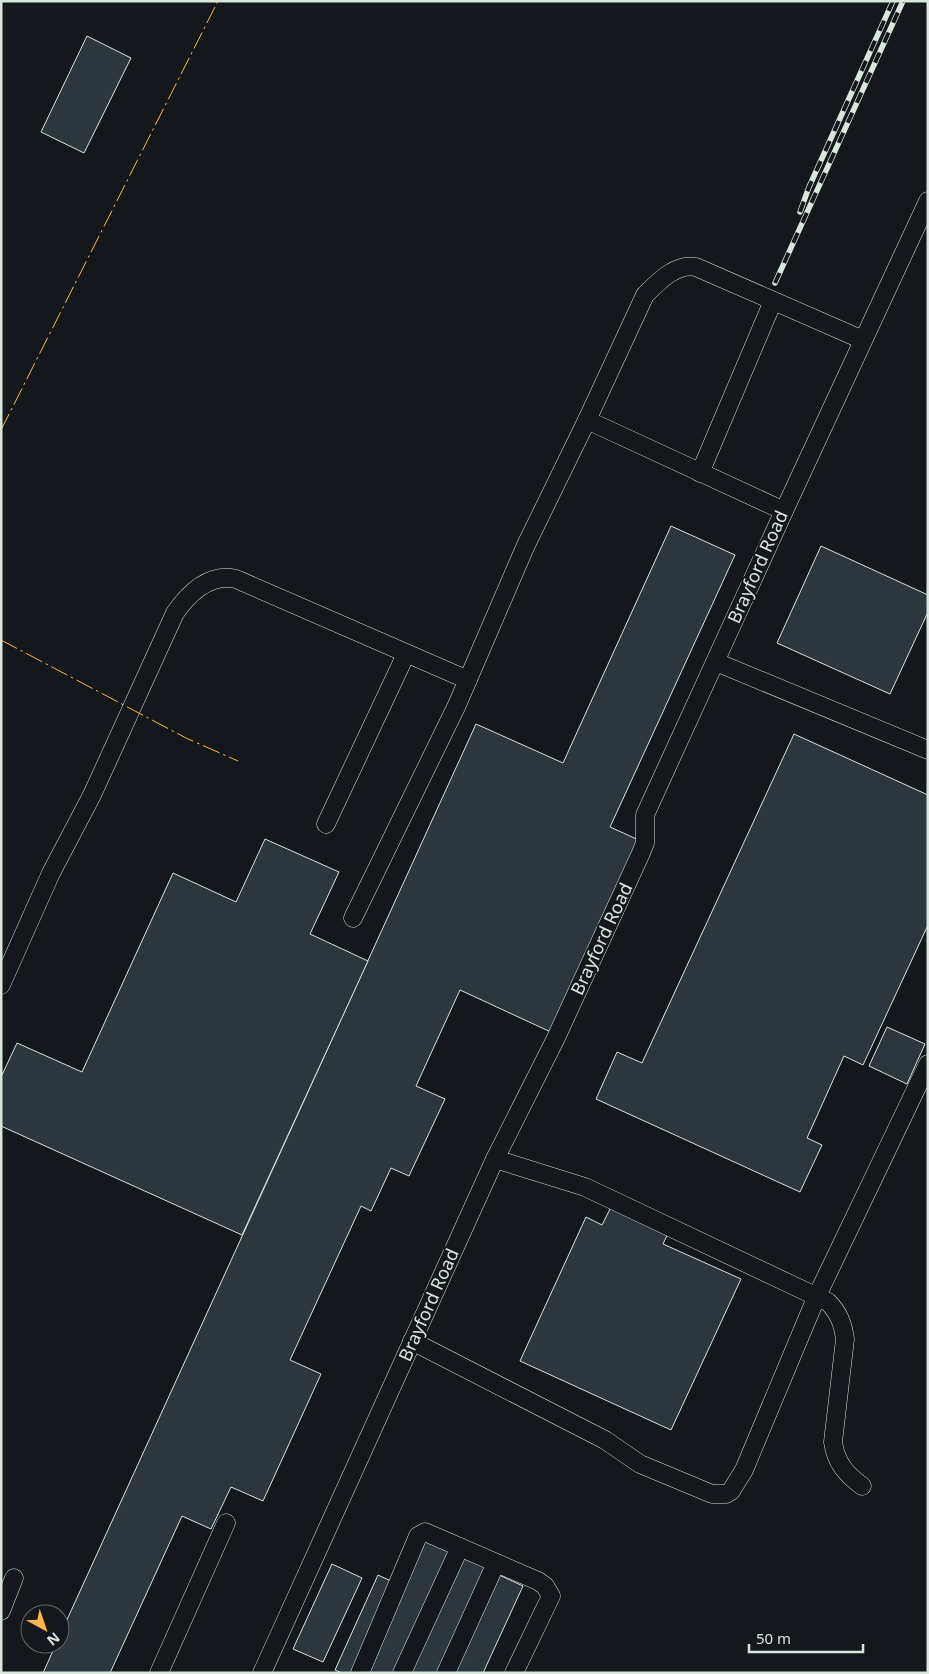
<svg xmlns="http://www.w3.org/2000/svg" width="929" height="1674" font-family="'Noto Sans',sans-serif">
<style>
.building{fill:#2c363c;stroke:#d8e6dc}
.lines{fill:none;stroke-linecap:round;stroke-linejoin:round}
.minor-casing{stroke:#d8e6dc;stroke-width:19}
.minor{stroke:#14181c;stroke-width:18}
.rail-casing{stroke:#d8e6dc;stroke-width:5.5}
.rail{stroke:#14181c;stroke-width:4;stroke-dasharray:11;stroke-linecap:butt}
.power{stroke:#ffb74d;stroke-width:1;stroke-dasharray:18 4 2.5 4;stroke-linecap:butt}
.labels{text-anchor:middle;stroke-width:4;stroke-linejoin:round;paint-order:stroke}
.street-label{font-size:18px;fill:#d8e6dc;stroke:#14181c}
</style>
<rect width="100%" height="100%" fill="#14181c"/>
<g class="building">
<path d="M87,36L131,58L84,153L41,132Z"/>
<path d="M671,526L735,555L610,827L641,841L553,1033L460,990L416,1086L445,1099L409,1176L391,1168L371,1211L361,1206L290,1360L321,1374L263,1501L231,1487L211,1529L182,1516L110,1673H43L56,1644H60V1635L476,724L563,763Z"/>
<path d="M821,546L928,595V612L890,694L777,643Z"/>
<path d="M794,734L928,795V925L863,1065L844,1056L807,1138L822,1145L800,1192L596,1099L617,1052L642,1063Z"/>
<path d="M265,839L339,872L310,934L368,961L242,1235L1,1126V1077L17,1043L82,1072L173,873L236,902Z"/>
<path d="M887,1027L925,1044L907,1084L869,1066Z"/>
<path d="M612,1205L669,1231L663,1244L741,1279L671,1430L520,1361L586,1217L602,1225Z"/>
<path d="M426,1540L451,1551L396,1673H365Z"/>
<path d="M463,1555L487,1566L439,1673H409Z"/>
<path d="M332,1564L362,1578L323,1662L293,1649Z"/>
<path d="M497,1574L523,1586L483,1673H452Z"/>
<path d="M378,1575L393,1582L352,1673H342L335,1670Z"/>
</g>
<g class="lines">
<defs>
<g id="minor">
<path d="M587,420L784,511"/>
<path d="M700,473L773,301"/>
<path d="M716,662L928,750"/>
<path d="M326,824L406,654"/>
<path d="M353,918L457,705L526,545L587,420L645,295C659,281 676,263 696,267L863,340"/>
<path d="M1,985L51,873L92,795L175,613C189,593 210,573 236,579L468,680"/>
<path d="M495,1159L585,1187L828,1302C839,1313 843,1324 845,1339L833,1442C836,1463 846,1474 862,1486"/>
<path d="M412,1341L605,1440L640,1464L712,1494H726L731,1491L744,1470L816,1298L928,1064"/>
<path d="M1,1611L14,1578"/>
<path d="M159,1673L226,1523"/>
<path d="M262,1673L495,1159L555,1040L641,853L645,843V815L784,511L928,201"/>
<path d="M360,1673L418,1536L425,1532L538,1581L545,1586L551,1596L514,1673"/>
<path d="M402,1673L460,1547"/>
<path d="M446,1673L496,1563"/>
</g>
</defs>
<use href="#minor" class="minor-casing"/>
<use href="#minor" class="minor"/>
<defs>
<g id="rail">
<path d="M800,212L809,187L893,1"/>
<path d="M775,283L903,1"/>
</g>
</defs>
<use href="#rail" class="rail-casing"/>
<use href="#rail" class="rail"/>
<g class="power">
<path d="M1,430L218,1"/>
<path d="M1,640L186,738L238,761"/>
</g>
</g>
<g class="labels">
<g class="street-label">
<text transform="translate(758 567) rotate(-66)" y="6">Brayford Road</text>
<text transform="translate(602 939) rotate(-65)" y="6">Brayford Road</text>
<text transform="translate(429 1305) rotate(-66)" y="6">Brayford Road</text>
</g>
</g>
<rect width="929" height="1674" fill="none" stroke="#d8e6dc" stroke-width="5"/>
<g transform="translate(45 1629) rotate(140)"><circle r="24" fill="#14181c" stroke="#626a69"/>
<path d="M0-4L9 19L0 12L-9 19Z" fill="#ffb74d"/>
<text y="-8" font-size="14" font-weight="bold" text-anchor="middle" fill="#d8e6dc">N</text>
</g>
<path d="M749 1644v8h114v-8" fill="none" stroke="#d8e6dc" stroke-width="2.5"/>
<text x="756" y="1644" font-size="15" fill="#d8e6dc" stroke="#14181c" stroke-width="4" paint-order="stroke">50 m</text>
</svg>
